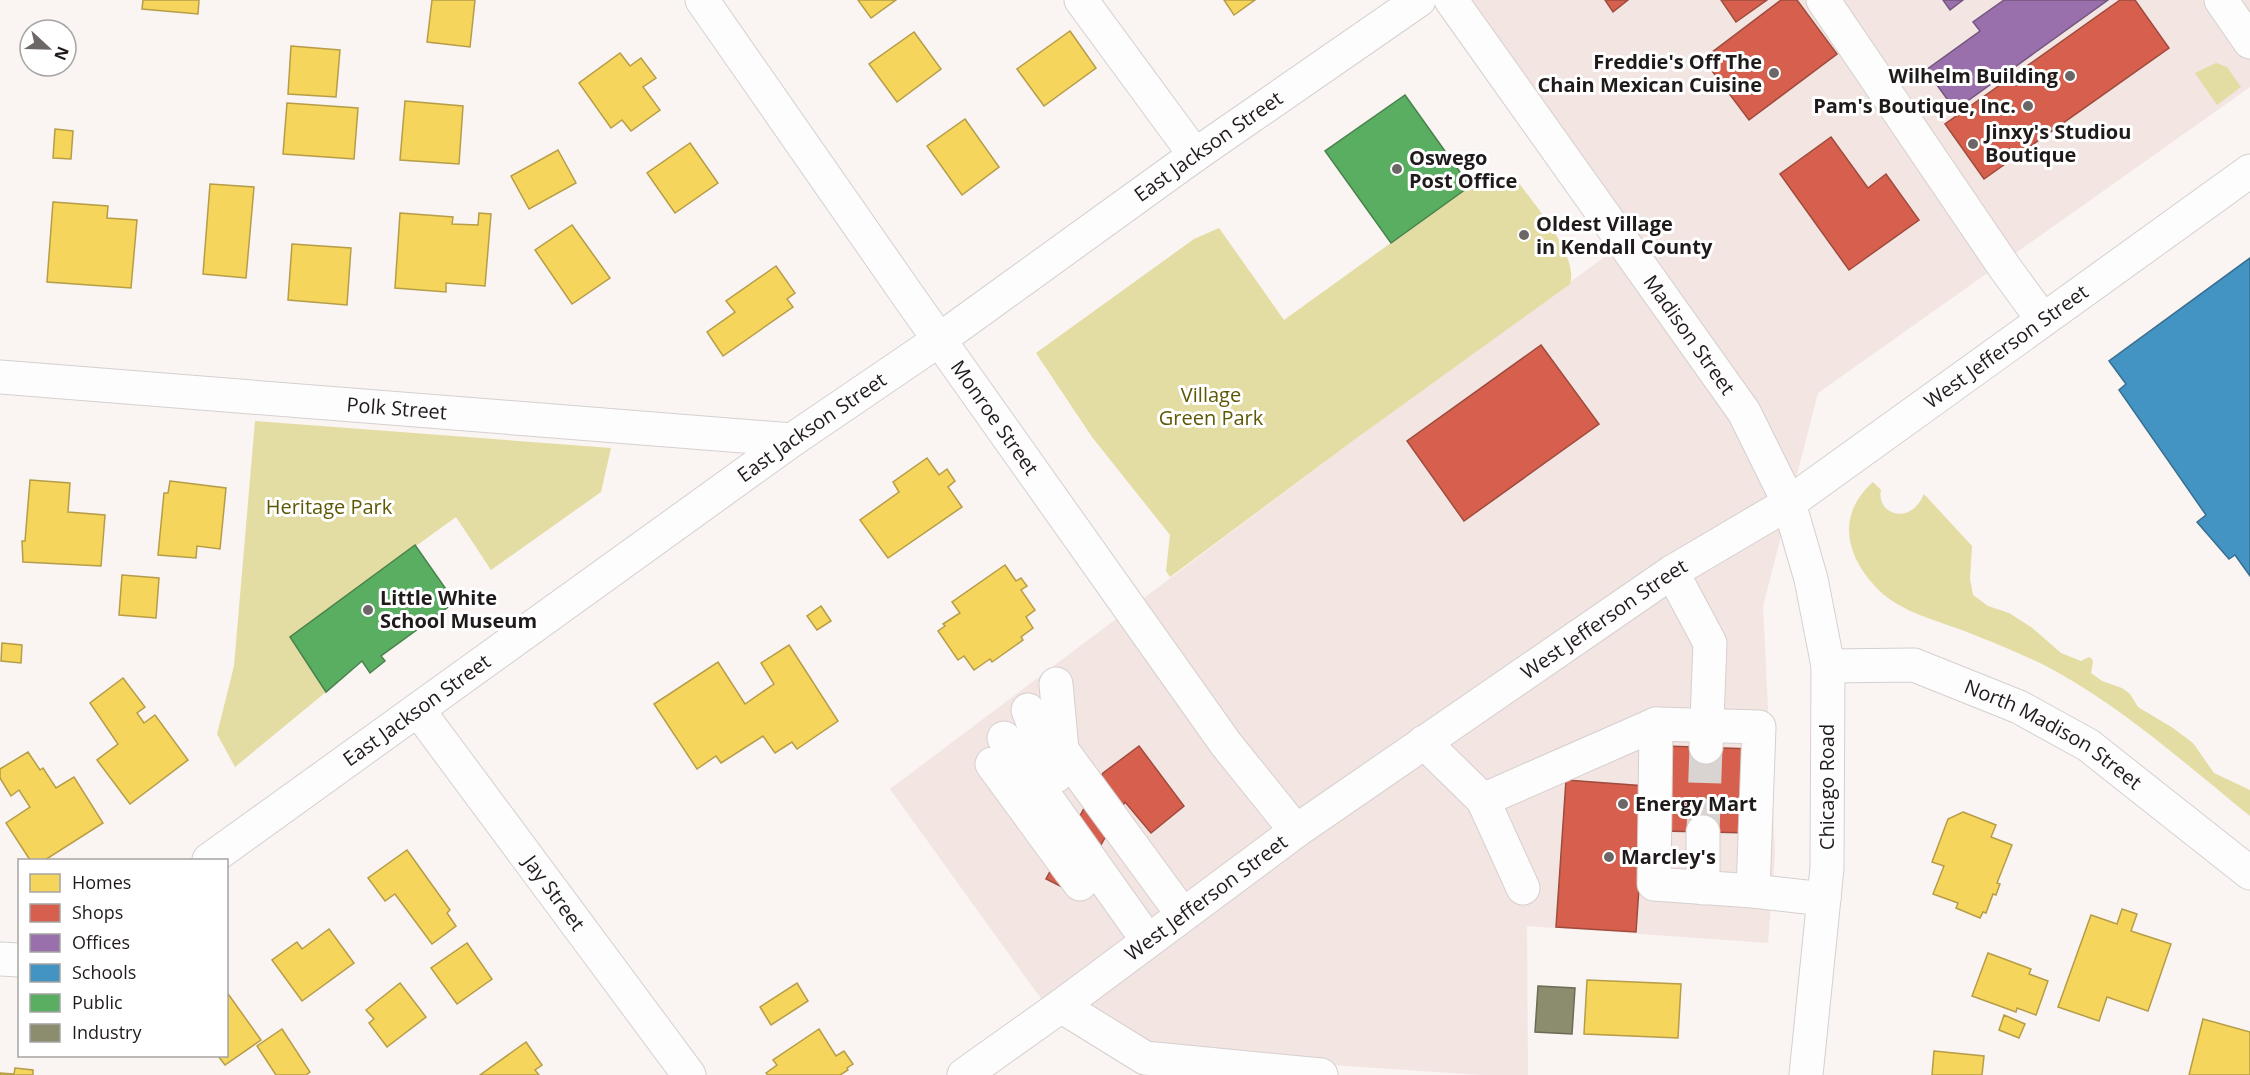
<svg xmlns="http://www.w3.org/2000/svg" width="2250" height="1075" font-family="'Open Sans',sans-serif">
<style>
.built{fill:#f3e5e1}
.green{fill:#e3dca3}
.homes{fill:#f6d55c;stroke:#b69d48;stroke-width:1.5}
.shops{fill:#d6604d;stroke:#9f4b3e;stroke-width:1.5}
.offices{fill:#9970ab;stroke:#755680;stroke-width:1.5}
.schools{fill:#4393c3;stroke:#386f90;stroke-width:1.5}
.public{fill:#5aae61;stroke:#49824c;stroke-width:1.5}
.industry{fill:#8c8c6e;stroke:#6c6a55;stroke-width:1.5}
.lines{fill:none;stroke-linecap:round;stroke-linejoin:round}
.minor-tunnel{stroke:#d9d3d2;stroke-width:33;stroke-dasharray:33 16;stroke-linecap:butt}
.minor-casing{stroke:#d5d0cf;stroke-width:35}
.major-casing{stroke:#d5d0cf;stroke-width:35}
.minor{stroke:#fefdfd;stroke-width:33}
.major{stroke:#fefdfd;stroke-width:33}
.poi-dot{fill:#6c6766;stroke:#fff;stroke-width:2}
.labels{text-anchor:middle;stroke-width:6;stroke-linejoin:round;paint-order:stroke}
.poi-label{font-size:20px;font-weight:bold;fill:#201b1a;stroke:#fff;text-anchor:start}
.street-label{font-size:20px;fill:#201b1a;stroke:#fff}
.park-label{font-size:20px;fill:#5e5804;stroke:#fff}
</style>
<rect width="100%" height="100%" fill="#faf4f2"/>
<path class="built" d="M1469,0H2250V87L1818,393L1763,606L1775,854L1768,943L1527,926L1528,1075H1481L1138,1052L1047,1007L890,789L1354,440L1636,234Z"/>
<g class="green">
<path d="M2216,63L2227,67L2241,87L2217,105L2195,73Z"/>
<path d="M1498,179H1516C1533,203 1579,255 1570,284L1354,440L1170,577L1166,571L1170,535L1092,437L1036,353L1194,239L1219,228L1284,320L1470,186Z"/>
<path d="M255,421L611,448L601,492L491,570L456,517L290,637L326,692L235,767L217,734L234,666Z"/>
<path d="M1873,482L1881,490C1876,514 1910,527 1924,494L1972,546L1970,579L1973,595L1988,606L2009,613L2031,627L2061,653L2081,661L2089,657L2092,659L2093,662L2091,673L2102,681L2122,688L2130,694L2138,707L2173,728L2193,743L2214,773L2250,790V816C2188,766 2127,711 2057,672C2026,655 1994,643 1962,630C1932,619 1895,610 1874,585C1844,552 1838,513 1873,482Z"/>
</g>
<g class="homes">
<path d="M143,0H199L198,14L142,9Z"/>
<path d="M432,0H475L470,47L427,42Z"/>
<path d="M858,0H896L871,18Z"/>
<path d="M1224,0H1255L1234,15Z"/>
<path d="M1070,31L1096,68L1044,106L1017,69Z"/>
<path d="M914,32L941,69L897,102L869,64Z"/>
<path d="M291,46L340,50L336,97L288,94Z"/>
<path d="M620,53L630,66L641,58L656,78L643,87L660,110L631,131L622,120L611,128L579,83Z"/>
<path d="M405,101L463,106L459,164L400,160Z"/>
<path d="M287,103L358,108L354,159L283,154Z"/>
<path d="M965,119L999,167L962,195L927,146Z"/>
<path d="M55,129L73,131L71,159L53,158Z"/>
<path d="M690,143L718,183L675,213L647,173Z"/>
<path d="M558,150L576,183L529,209L511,176Z"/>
<path d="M210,184L254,187L246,278L203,274Z"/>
<path d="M53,202L108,206L107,218L137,220L131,288L47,282Z"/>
<path d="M400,213L453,217L452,224L478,225L479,213L491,214L485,286L446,283V292L395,288Z"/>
<path d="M572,225L610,278L572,304L535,250Z"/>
<path d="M292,244L351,248L347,305L288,300Z"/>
<path d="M776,266L795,293L787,299L793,307L723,356L707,332L735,312L726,301Z"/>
<path d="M927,458L939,475L947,469L955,481L948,487L962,507L888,558L860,520L899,492L893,482Z"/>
<path d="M30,480L70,483L68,512L105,515L101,566L23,562L22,541H25Z"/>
<path d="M170,481L226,488L220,549L197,546L196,558L158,555L164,493H168Z"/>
<path d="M1005,565L1016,581L1021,578L1027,586L1021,590L1035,610L1026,617L1033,628L1021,637L1023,640L992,662L990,659L974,670L964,656L958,660L938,631L945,626L943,624L960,613L952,602Z"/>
<path d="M122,575L159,578L156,618L119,615Z"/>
<path d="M821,606L831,621L817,630L807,616Z"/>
<path d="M2,643L22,645L21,663L1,661Z"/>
<path d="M789,645L838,721L797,749L792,742L775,753L763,736L721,763L716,756L697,769L654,704L718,662L745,704L774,684L761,663Z"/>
<path d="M123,678L145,707L137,713L144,723L155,715L188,760L130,804L97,760L118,744L90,703Z"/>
<path d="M28,752L40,770L43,768L56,788L74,777L103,823L45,860H30L6,823L30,807L19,790L11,796L0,778V769Z"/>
<path d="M1963,812L1996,825L1991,837L2012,845L1997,883L2000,884L1996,895L1993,894L1986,913L1983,912L1980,918L1956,908L1958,903L1933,894L1944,866L1932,862L1948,819Z"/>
<path d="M407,850L450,910L447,913L456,926L432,944L395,894L385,901L368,878Z"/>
<path d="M2122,909L2137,914L2131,931L2171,944L2148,1011L2107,997L2099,1021L2058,1007L2091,915L2117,924Z"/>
<path d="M329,929L354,963L302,1001L272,960L297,942L302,949Z"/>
<path d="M467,943L492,979L457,1004L431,968Z"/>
<path d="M1988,953L2031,969L2029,974L2048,981L2036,1015L2017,1008L2016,1012L1972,996Z"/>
<path d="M1587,980L1681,984L1678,1038L1584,1034Z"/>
<path d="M400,983L426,1017L387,1047L369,1023L374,1019L366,1010Z"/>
<path d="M797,983L808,1001L771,1025L760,1007Z"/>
<path d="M226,991L261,1040L225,1065L218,1056H226Z"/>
<path d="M2004,1015L2025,1024L2019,1038L1999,1030Z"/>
<path d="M2203,1019L2250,1032V1075H2189Z"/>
<path d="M282,1029L310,1072L306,1075H276L257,1046Z"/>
<path d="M819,1029L836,1056L844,1051L853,1064L847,1068L848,1070L840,1075H768L766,1073L777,1065L773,1060Z"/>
<path d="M526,1042L542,1065L535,1070L539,1075H480Z"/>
<path d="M1934,1051L1984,1056L1982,1075H1932Z"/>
<path d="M15,1068L33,1070V1075H0V1073L14,1074Z"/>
</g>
<g class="shops">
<path d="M1605,0H1628L1613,12Z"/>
<path d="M1721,0H1767L1736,22Z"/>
<path d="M1781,0H1797L1837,54L1749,120L1703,59Z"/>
<path d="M2120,0H2135L2169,48L1984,179L1945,124Z"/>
<path d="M1831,137L1868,188L1886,174L1919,220L1849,270L1780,174Z"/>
<path d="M1541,345L1599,424L1464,521L1407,441Z"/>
<path d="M1139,746L1184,806L1151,833L1125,802L1074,893L1046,879L1103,773Z"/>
<path d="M1665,746L1753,749L1750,833L1662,831Z"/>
<path d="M1566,780L1646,786L1636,932L1556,927Z"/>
</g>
<g class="offices">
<path d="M1943,0H1963L1950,10Z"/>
<path d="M2004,0H2108L1955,110L1926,70L1980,31L1973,22Z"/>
</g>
<path class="schools" d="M2250,258V576L2235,555L2229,559L2197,522L2206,515L2119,390L2126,384L2109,361Z"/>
<g class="public">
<path d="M1405,95L1470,186L1391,243L1325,151Z"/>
<path d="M415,545L455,602L381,656L385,661L370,673L362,661L326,692L290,637Z"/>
</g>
<path class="industry" d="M1538,986L1575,988L1572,1034L1535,1032Z"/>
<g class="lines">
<path class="minor-tunnel" d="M1703,832L1706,747"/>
<defs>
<g id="minor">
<path id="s1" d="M702,0L911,300L1226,744L1296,831"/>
<path d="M1081,0L1195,155"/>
<path d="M1823,0L2005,268L2043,320"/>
<path d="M2221,0L2250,42"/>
<path id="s2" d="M0,377L792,440"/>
<path d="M1672,572L1710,643L1706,747"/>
<path id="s3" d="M1828,666L1914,665L2019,707L2088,745L2250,873"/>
<path d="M1056,684L1062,750L1183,915"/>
<path id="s4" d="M418,710L689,1075"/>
<path d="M1028,710L1049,766L1056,776"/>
<path d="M1656,724L1654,884L1753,891L1824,899"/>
<path d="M1004,738L1148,941"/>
<path d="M1424,742L1483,800"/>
<path d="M992,764L1080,884"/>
<path id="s5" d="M209,860L792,440L939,340L1195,155L1419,0"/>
<path d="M1523,888L1483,800L1656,724L1759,727L1753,891"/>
<path d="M1703,888V832"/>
<path d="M0,959L20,960"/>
<path d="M1061,1006L1145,1058L1321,1075"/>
<path id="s6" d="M964,1075L1061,1006L1296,831L1672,572L1789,503L2250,171"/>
</g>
<g id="major">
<path id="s7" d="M1451,0L1744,412L1789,503L1811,579L1828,666L1827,868L1806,1075"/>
</g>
</defs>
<use href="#minor" class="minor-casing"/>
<use href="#major" class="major-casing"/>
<use href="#minor" class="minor"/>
<use href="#major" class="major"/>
</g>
<g class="poi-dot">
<circle cx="1774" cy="73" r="6"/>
<circle cx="2070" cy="76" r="6"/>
<circle cx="2028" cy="106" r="6"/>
<circle cx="1973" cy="144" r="6"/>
<circle cx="1397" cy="169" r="6"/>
<circle cx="1524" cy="235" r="6"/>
<circle cx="368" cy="610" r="6"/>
<circle cx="1623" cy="804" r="6"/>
<circle cx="1609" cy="857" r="6"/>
</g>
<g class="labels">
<g class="poi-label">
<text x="1762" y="69" text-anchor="end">Freddie's Off The<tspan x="1762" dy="23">Chain Mexican Cuisine</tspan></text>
<text x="2058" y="83" text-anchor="end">Wilhelm Building</text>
<text x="2016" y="113" text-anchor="end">Pam's Boutique, Inc.</text>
<text x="1985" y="139">Jinxy's Studiou<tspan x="1985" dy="23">Boutique</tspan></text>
<text x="1409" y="165">Oswego<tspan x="1409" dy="23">Post Office</tspan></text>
<text x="1536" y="231">Oldest Village<tspan x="1536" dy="23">in Kendall County</tspan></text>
<text x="380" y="605">Little White<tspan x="380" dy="23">School Museum</tspan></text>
<text x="1635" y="811">Energy Mart</text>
<text x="1621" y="864">Marcley's</text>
</g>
<g class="street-label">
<text dy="7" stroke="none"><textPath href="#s5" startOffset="1228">East Jackson Street</textPath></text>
<text dy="7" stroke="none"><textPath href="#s7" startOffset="411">Madison Street</textPath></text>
<text dy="7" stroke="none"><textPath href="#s6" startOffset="1272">West Jefferson Street</textPath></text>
<text dy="7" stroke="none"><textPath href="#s2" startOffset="398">Polk Street</textPath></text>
<text dy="7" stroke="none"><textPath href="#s1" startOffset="510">Monroe Street</textPath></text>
<text dy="7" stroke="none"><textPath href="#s5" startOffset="742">East Jackson Street</textPath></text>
<text dy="7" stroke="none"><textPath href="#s6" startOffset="786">West Jefferson Street</textPath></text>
<text dy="7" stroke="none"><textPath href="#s5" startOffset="256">East Jackson Street</textPath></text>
<text dy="7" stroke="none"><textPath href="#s3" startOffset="242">North Madison Street</textPath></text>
<text transform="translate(1827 787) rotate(-90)" y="7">Chicago Road</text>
<text dy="7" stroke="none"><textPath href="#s4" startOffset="228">Jay Street</textPath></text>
<text dy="7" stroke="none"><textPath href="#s6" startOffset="300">West Jefferson Street</textPath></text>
</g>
<g class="park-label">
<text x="1211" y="402">Village<tspan x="1211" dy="23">Green Park</tspan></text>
<text x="329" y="514">Heritage Park</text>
</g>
</g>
<rect x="18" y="859" width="210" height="198" fill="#ffffff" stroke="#a6a4a3" stroke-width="1.5"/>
<rect x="30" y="874" width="30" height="18" fill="#f6d55c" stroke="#a6a4a3" stroke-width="1.5"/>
<text x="72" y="889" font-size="18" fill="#201b1a">Homes</text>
<rect x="30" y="904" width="30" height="18" fill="#d6604d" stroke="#a6a4a3" stroke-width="1.5"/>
<text x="72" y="919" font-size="18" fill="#201b1a">Shops</text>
<rect x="30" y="934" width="30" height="18" fill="#9970ab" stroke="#a6a4a3" stroke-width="1.5"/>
<text x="72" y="949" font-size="18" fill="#201b1a">Offices</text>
<rect x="30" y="964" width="30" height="18" fill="#4393c3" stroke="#a6a4a3" stroke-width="1.5"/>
<text x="72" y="979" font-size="18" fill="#201b1a">Schools</text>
<rect x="30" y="994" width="30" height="18" fill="#5aae61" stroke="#a6a4a3" stroke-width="1.5"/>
<text x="72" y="1009" font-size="18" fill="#201b1a">Public</text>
<rect x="30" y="1024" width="30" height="18" fill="#8c8c6e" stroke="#a6a4a3" stroke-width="1.5"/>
<text x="72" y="1039" font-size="18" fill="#201b1a">Industry</text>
<g transform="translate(48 48) rotate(112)"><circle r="28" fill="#ffffff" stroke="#a6a4a3" stroke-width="1.5"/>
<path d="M0-4.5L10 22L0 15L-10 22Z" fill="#6c6766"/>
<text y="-9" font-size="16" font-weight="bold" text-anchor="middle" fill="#201b1a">N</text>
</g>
</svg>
